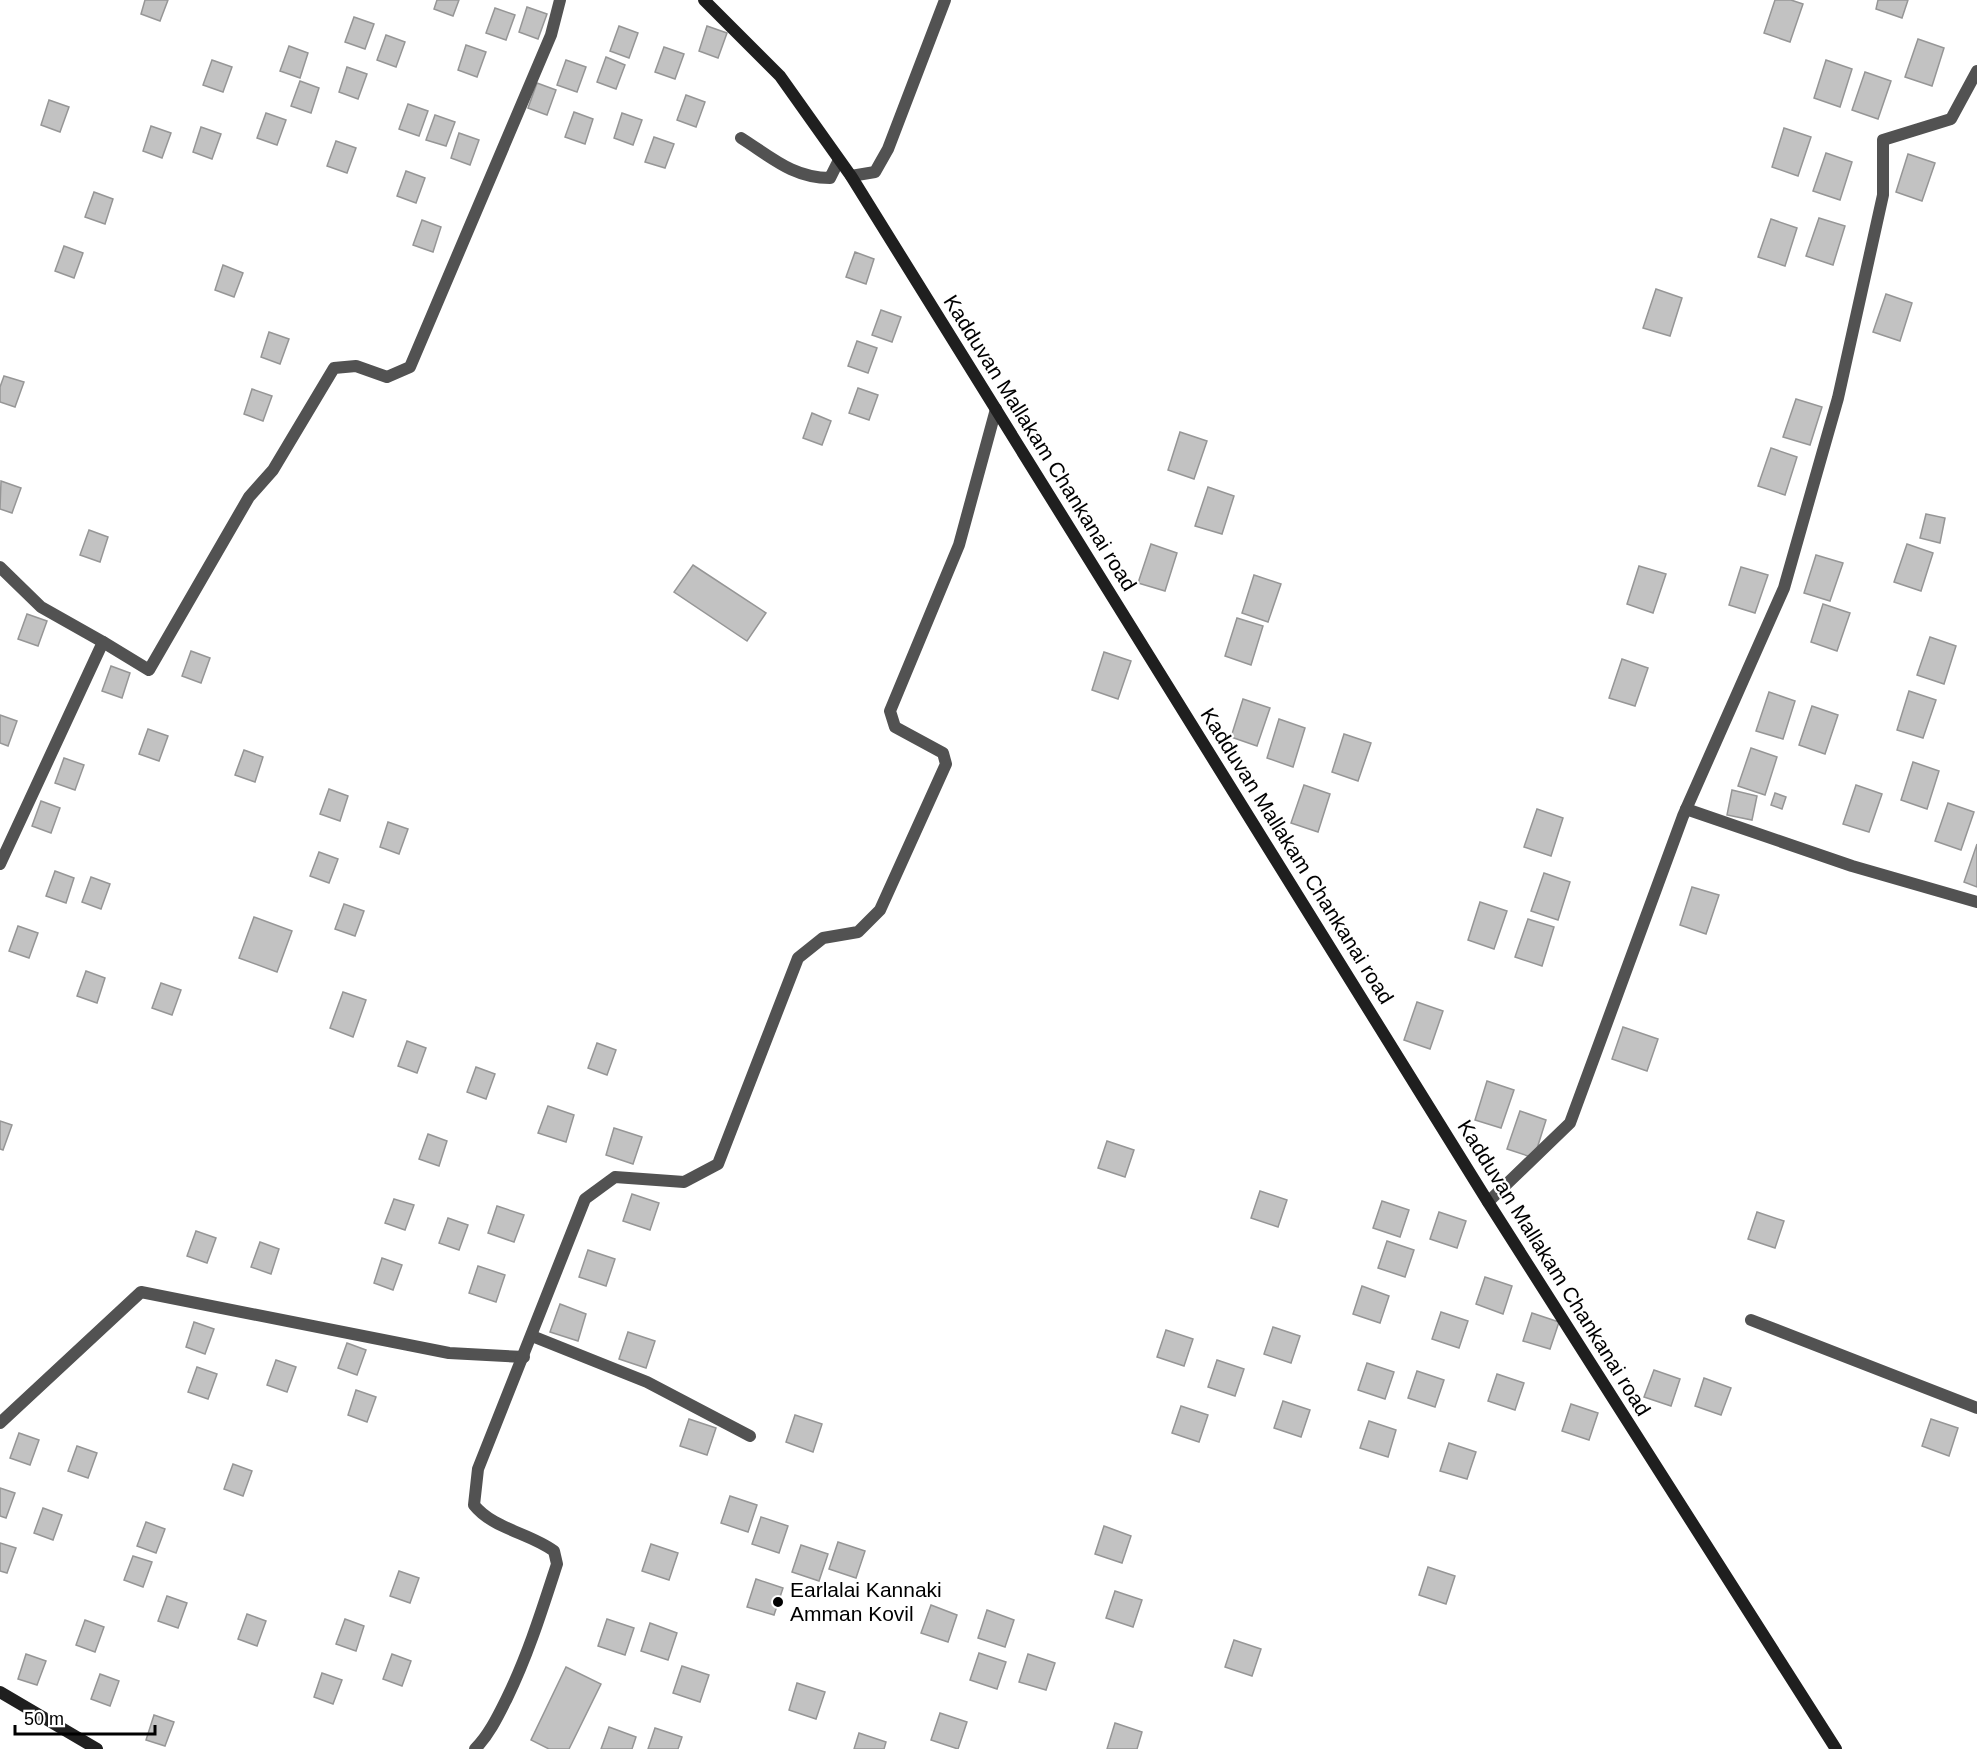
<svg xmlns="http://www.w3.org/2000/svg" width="1977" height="1749" font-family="Arial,sans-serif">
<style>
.building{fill:#c2c2c2;stroke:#969696;stroke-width:1.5}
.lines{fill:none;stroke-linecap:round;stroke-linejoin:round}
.street{stroke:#525252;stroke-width:12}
.secondary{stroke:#1f1f1f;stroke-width:12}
.poi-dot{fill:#000;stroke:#fff;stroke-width:2}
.labels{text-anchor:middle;stroke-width:4.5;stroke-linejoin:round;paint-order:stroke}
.street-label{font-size:21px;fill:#000;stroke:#fff}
.poi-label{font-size:21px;fill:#000;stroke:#fff;text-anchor:start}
</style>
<rect width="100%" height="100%" fill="#fff"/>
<g class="building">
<path d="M145,0H168L160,21L141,14Z"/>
<path d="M437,0H459L453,16L434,9Z"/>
<path d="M1775,0H1791L1803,4L1790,42L1764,33Z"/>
<path d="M1878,0H1908L1902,18L1876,9Z"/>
<path d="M527,7L547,14L538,39L519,32Z"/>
<path d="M495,8L515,15L506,40L486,33Z"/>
<path d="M354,17L374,24L365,49L345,42Z"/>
<path d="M619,26L638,33L629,58L610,51Z"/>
<path d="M707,26L727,33L718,58L699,51Z"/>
<path d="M386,35L405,42L396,67L377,60Z"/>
<path d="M1918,39L1944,48L1932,86L1905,77Z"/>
<path d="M466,45L486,52L477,77L458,70Z"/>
<path d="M289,46L308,53L300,78L280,71Z"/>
<path d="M664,47L684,54L675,79L655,72Z"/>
<path d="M606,57L625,65L616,89L597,82Z"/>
<path d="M212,60L232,67L223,92L203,85Z"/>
<path d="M566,60L586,67L577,92L557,85Z"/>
<path d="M1826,60L1852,69L1840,107L1814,98Z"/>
<path d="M347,67L367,74L358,99L339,92Z"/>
<path d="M1865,72L1891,81L1878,119L1852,110Z"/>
<path d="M300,81L319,88L311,113L291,106Z"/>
<path d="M537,83L556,90L547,115L528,108Z"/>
<path d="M686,95L705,102L696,127L677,120Z"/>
<path d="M49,100L69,107L60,132L41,125Z"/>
<path d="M408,104L428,111L419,136L399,129Z"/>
<path d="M574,112L593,119L585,144L565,137Z"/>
<path d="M266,113L286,120L277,145L257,138Z"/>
<path d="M622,113L642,120L633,145L614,138Z"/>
<path d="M435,115L455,122L446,146L426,140Z"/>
<path d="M151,126L171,133L162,158L143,151Z"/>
<path d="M201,127L221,134L212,159L193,152Z"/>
<path d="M1784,128L1811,137L1798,176L1772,167Z"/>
<path d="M459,133L479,140L470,165L451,158Z"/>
<path d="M654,137L674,144L665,168L645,162Z"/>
<path d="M336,141L356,148L347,173L327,166Z"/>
<path d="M1826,153L1852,162L1840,200L1813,191Z"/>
<path d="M1908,154L1935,163L1922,201L1896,192Z"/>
<path d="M406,171L425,178L416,203L397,196Z"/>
<path d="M94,192L113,199L105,224L85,217Z"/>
<path d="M1819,218L1845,226L1833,265L1806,256Z"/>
<path d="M1771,219L1797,228L1785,266L1758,257Z"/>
<path d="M422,220L441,227L433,252L413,245Z"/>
<path d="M64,246L83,253L74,278L55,271Z"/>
<path d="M855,252L874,259L866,284L846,277Z"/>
<path d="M223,265L243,273L234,297L215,290Z"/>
<path d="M1656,289L1682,298L1670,336L1643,328Z"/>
<path d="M1886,294L1912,303L1900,341L1873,332Z"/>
<path d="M881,310L901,317L892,342L872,335Z"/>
<path d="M269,332L289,339L280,364L261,357Z"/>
<path d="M857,341L877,348L868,373L848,366Z"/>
<path d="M4,376L24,382L15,407L0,402V387Z"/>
<path d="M858,388L878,395L869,420L849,413Z"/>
<path d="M252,389L272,396L263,421L244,414Z"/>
<path d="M1796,399L1822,407L1810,445L1783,437Z"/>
<path d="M812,413L831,421L822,445L803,438Z"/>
<path d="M1180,432L1207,441L1194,479L1168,470Z"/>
<path d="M1771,448L1797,457L1785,495L1758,486Z"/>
<path d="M1,481L21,488L12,513L0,509Z"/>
<path d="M1208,487L1234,496L1222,534L1195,526Z"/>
<path d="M1926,514L1945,518L1940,543L1920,538Z"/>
<path d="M89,530L108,537L100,562L80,555Z"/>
<path d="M1151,544L1177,553L1165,591L1138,583Z"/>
<path d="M1907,544L1933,553L1921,591L1894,582Z"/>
<path d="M1816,555L1843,563L1830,601L1804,593Z"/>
<path d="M693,565L766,613L747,641L674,592Z"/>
<path d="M1639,566L1666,574L1653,613L1627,604Z"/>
<path d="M1741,567L1768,575L1755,613L1729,605Z"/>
<path d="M1254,575L1281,584L1268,622L1242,613Z"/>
<path d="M1823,604L1850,613L1837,651L1811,642Z"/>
<path d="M27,614L47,621L38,646L18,639Z"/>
<path d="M1237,618L1263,626L1251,665L1225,656Z"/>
<path d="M1930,637L1956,646L1944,684L1917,675Z"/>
<path d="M191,651L210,658L201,683L182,676Z"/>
<path d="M1104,652L1131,661L1118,699L1092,690Z"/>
<path d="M1622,659L1648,668L1635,706L1609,698Z"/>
<path d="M111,666L130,673L122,698L102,691Z"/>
<path d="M1909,691L1936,700L1923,738L1897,730Z"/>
<path d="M1769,692L1795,701L1783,739L1756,731Z"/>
<path d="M1243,699L1270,708L1257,746L1231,737Z"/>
<path d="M1812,706L1838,715L1825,754L1799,745Z"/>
<path d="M0,715L17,721L8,746L0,743Z"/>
<path d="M1279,719L1305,728L1293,767L1267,758Z"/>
<path d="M148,729L168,736L159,761L139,754Z"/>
<path d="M1344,734L1371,743L1358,781L1332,772Z"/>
<path d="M1751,748L1777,757L1765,795L1738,786Z"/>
<path d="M244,750L263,757L255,782L235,775Z"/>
<path d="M64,758L84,765L75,790L55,783Z"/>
<path d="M1913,762L1939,771L1927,809L1901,800Z"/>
<path d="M1304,785L1330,794L1318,832L1291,823Z"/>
<path d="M1856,785L1882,794L1869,832L1843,824Z"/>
<path d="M329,789L348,796L340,821L320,814Z"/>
<path d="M1732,790L1757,796L1752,820L1727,815Z"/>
<path d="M1775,793L1786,797L1782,809L1771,805Z"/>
<path d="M41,801L60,808L51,833L32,826Z"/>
<path d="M1948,803L1974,812L1961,850L1935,841Z"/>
<path d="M1537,809L1563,818L1551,856L1524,847Z"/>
<path d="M388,822L408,829L399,854L380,847Z"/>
<path d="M1977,844V887L1964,882Z"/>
<path d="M319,852L338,859L329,883L310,876Z"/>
<path d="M55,871L74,878L66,903L46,896Z"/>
<path d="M1544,873L1570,882L1558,920L1531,911Z"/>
<path d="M91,877L110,884L101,909L82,902Z"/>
<path d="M1692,887L1719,895L1706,934L1680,925Z"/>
<path d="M1480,902L1507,911L1494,949L1468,940Z"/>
<path d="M344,904L364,911L355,936L335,929Z"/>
<path d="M254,917L292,931L277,972L239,958Z"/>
<path d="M1528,919L1554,927L1542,966L1515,957Z"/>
<path d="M18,926L38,933L29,958L9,951Z"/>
<path d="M86,971L105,978L97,1003L77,996Z"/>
<path d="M161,983L181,990L172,1015L152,1008Z"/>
<path d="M343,992L366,1000L353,1037L330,1028Z"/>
<path d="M1417,1002L1443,1011L1430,1049L1404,1040Z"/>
<path d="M1623,1027L1658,1039L1647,1071L1612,1059Z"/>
<path d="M407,1041L426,1048L417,1073L398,1066Z"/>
<path d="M597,1043L616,1050L607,1075L588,1068Z"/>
<path d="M476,1067L495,1074L486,1099L467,1092Z"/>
<path d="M1487,1081L1514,1090L1501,1128L1475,1120Z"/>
<path d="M548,1106L574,1115L566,1142L538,1133Z"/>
<path d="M1520,1111L1546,1120L1534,1158L1507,1149Z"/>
<path d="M0,1121L12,1125L3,1150L0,1149Z"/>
<path d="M614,1128L642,1137L633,1164L606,1155Z"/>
<path d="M428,1134L447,1141L439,1166L419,1159Z"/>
<path d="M1107,1141L1134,1150L1125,1177L1098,1168Z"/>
<path d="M1260,1191L1287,1200L1278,1227L1251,1218Z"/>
<path d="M632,1194L659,1203L650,1230L623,1221Z"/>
<path d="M394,1199L414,1205L405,1230L385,1223Z"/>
<path d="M1382,1201L1409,1210L1400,1237L1373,1228Z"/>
<path d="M497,1206L524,1215L514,1242L488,1233Z"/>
<path d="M1439,1212L1466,1221L1457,1248L1430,1239Z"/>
<path d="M1757,1212L1784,1221L1775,1248L1748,1239Z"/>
<path d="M448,1218L468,1225L459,1250L439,1243Z"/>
<path d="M196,1231L216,1238L207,1263L187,1256Z"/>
<path d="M1387,1241L1414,1250L1405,1277L1378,1268Z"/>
<path d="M260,1242L279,1249L271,1274L251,1267Z"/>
<path d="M588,1250L615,1259L606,1286L579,1277Z"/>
<path d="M382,1258L402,1265L393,1290L374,1283Z"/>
<path d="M478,1266L505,1275L496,1302L469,1293Z"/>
<path d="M1485,1277L1512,1286L1503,1314L1476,1304Z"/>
<path d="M1362,1286L1389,1296L1380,1323L1353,1314Z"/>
<path d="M560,1304L586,1314L578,1341L550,1332Z"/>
<path d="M1441,1312L1468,1321L1459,1348L1432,1339Z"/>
<path d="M1532,1313L1559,1322L1550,1349L1523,1341Z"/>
<path d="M194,1322L214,1329L205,1354L186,1347Z"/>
<path d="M1273,1327L1300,1336L1291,1363L1264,1354Z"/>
<path d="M1166,1330L1193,1339L1184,1366L1157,1357Z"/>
<path d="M628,1332L655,1341L646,1368L619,1359Z"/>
<path d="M347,1343L366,1350L357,1375L338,1368Z"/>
<path d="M276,1360L296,1367L287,1392L267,1385Z"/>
<path d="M1217,1360L1244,1369L1235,1396L1208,1387Z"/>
<path d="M1367,1363L1394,1372L1385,1399L1358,1390Z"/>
<path d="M197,1367L217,1374L208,1399L188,1392Z"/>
<path d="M1654,1370L1680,1379L1671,1406L1644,1397Z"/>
<path d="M1417,1371L1444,1380L1435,1407L1408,1398Z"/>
<path d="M1497,1374L1524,1383L1515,1410L1488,1401Z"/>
<path d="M1704,1378L1731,1388L1721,1415L1695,1406Z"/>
<path d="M356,1390L376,1397L367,1422L348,1415Z"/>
<path d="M1283,1401L1310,1410L1301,1437L1274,1428Z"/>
<path d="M1571,1404L1598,1413L1589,1440L1562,1431Z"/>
<path d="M1181,1406L1208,1415L1199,1442L1172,1433Z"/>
<path d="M795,1415L822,1424L813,1452L786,1442Z"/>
<path d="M689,1419L716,1428L707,1455L680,1446Z"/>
<path d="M1931,1419L1958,1428L1949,1456L1922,1446Z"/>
<path d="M1369,1421L1396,1430L1388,1457L1360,1448Z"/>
<path d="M19,1433L39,1440L30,1465L10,1458Z"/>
<path d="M1449,1443L1476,1452L1467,1479L1440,1471Z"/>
<path d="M77,1446L97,1453L88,1478L68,1471Z"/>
<path d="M233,1464L252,1471L243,1496L224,1489Z"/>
<path d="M0,1488L15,1493L6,1518L0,1516Z"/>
<path d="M730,1496L757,1505L748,1532L721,1523Z"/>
<path d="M43,1508L62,1515L53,1540L34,1533Z"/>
<path d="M761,1517L788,1526L779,1553L752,1544Z"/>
<path d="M146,1522L165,1529L156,1553L137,1546Z"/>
<path d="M1104,1526L1131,1536L1122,1563L1095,1554Z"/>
<path d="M838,1542L865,1551L856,1578L829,1569Z"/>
<path d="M0,1543L16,1548L7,1573L0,1571Z"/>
<path d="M651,1544L678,1553L669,1580L642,1571Z"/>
<path d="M801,1545L828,1554L819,1581L792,1572Z"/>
<path d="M133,1556L152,1562L143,1587L124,1580Z"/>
<path d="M1428,1567L1455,1576L1446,1604L1419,1595Z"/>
<path d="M399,1571L419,1578L410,1603L390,1596Z"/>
<path d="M756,1579L783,1588L774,1615L747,1607Z"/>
<path d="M1115,1591L1142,1600L1133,1627L1106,1618Z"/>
<path d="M167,1596L187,1603L178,1628L158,1621Z"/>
<path d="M931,1605L957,1615L948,1642L921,1633Z"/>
<path d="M987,1610L1014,1620L1005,1647L978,1638Z"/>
<path d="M247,1614L266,1621L257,1646L238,1639Z"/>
<path d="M345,1619L364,1626L356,1651L336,1644Z"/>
<path d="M607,1619L634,1628L625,1655L598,1646Z"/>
<path d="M85,1620L104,1627L95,1652L76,1645Z"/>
<path d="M650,1623L677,1633L668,1660L641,1651Z"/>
<path d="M1234,1640L1261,1649L1252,1676L1225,1667Z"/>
<path d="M979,1653L1006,1662L997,1689L970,1680Z"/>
<path d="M26,1654L46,1661L37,1685L18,1679Z"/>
<path d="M392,1654L411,1661L402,1686L383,1679Z"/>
<path d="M1028,1654L1055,1663L1046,1690L1019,1682Z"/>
<path d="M682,1666L709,1675L700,1702L673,1693Z"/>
<path d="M566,1667L601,1684L569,1749H549L531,1740Z"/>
<path d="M322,1673L342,1680L333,1704L314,1697Z"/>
<path d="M100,1674L119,1681L110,1706L91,1699Z"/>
<path d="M797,1683L825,1692L816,1719L789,1710Z"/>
<path d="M940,1713L967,1722L958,1749L931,1740Z"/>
<path d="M154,1715L174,1722L165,1746L146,1740Z"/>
<path d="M1115,1723L1142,1732L1137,1749H1107Z"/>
<path d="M609,1727L636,1737L632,1749H601Z"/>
<path d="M655,1728L682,1737L678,1749H648Z"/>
<path d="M859,1733L886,1742L884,1749H854Z"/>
</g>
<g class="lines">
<g class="street">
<path d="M741,138C771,157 793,178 830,178L839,160"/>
<path d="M851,176L875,172L888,149L945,0"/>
<path d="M0,567L41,607L103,642"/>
<path d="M1686,809L1852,866L1977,902"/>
<path d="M0,864L103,642L149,670L249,497L273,470L334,368L356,366L387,377L410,367L551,35L560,0"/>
<path d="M1488,1202L1570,1123L1683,816L1784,588L1838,398L1883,195V140L1951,119L1977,71"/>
<path d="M1751,1320L1977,1408"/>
<path d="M532,1336L647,1382L750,1436"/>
<path d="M0,1423L141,1292L449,1353L524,1357"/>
<path d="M475,1749C489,1735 498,1716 507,1698C528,1655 542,1610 557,1564L554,1551C530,1533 493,1529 474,1505L478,1469L585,1199L615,1177L684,1182L718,1164L798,958L823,938L858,932L880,910L946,764L943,753L895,727L890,711L959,545L996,409"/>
</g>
<g class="secondary">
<path d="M704,0L780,76L851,176L1488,1202L1836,1749"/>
<path d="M0,1692L97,1749"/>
</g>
</g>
<circle class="poi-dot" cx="778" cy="1602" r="6"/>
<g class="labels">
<g class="street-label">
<text transform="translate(1040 443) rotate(58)" y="7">Kadduvan Mallakam Chankanai road</text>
<text transform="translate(1297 856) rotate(58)" y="7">Kadduvan Mallakam Chankanai road</text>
<text transform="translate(1554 1268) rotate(58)" y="7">Kadduvan Mallakam Chankanai road</text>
</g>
<g class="poi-label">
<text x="790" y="1597">Earlalai Kannaki<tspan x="790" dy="24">Amman Kovil</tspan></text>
</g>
</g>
<path d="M15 1725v9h140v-9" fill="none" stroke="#000000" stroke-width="3"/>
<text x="24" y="1725" font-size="18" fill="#000000" stroke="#ffffff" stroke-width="4.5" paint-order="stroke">50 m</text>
</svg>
